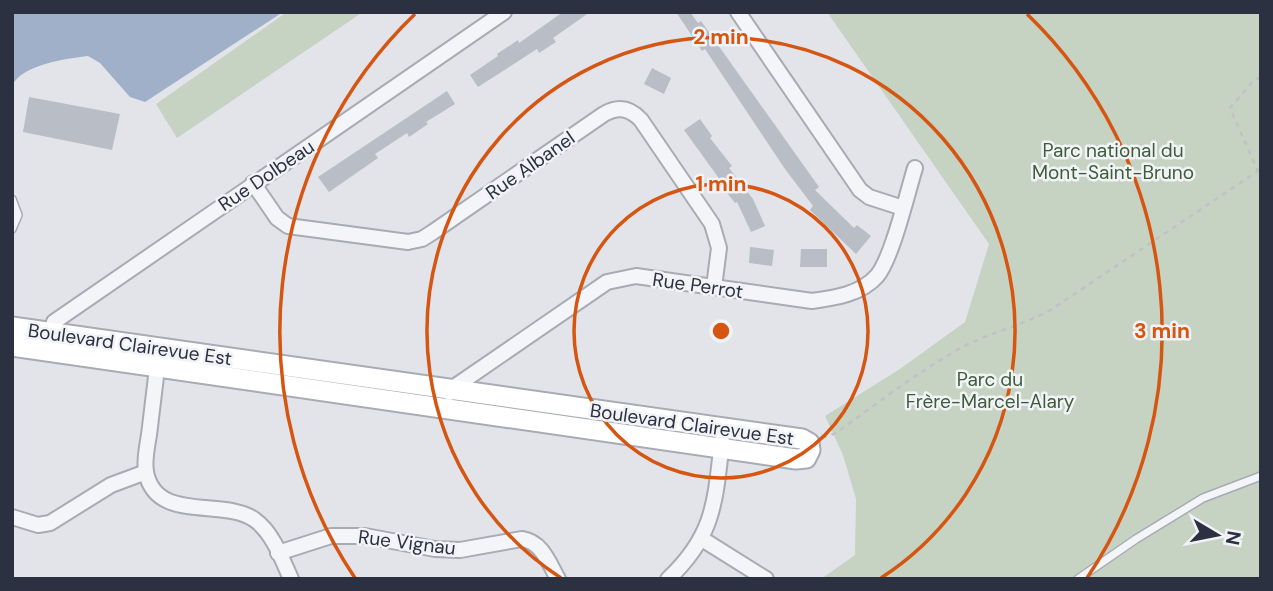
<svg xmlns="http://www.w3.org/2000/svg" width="1273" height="591" font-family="'DM Sans',sans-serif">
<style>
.green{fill:#c6d3c3}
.water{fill:#9fb0c8}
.building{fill:#b9bdc6}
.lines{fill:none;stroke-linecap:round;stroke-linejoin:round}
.lane-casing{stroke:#a7abb4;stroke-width:10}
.street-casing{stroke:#a7abb4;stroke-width:18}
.secondary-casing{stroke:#a7abb4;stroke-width:23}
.path{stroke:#c0c2c8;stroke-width:2.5;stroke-dasharray:5 5;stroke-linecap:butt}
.lane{stroke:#f4f5f8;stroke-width:7}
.street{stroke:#f4f5f8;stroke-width:14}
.secondary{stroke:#fff;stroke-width:19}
.ring{fill:none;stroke:#d55511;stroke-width:3.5}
.labels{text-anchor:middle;stroke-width:5;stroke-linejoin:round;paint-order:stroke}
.park-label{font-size:19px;fill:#3d5c39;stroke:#f1f3f7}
.street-label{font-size:19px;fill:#2b3141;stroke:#f1f3f7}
.centre{fill:#d55511;stroke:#f1f3f7;stroke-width:3.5}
.ring-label{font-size:21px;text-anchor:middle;font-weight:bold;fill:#d55511;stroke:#f1f3f7;stroke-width:5;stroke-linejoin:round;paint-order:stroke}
</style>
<rect width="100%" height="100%" fill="#e2e4ea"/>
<g class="green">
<path d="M287,12H363L177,138L156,104Z"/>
<path d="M827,12H1261V579H821L855,555L856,499L843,455L825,416L900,369L965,322L989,244Z"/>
</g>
<path class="water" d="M12,12H283L145,102L130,97L100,63L88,56C66,59 22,64 12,86Z"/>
<g class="building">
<path d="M563,12H590L553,38L556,42L539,53L537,49L478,87L470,75L498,56L497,54L518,40L519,43Z"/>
<path d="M676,12H690L698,23L701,21L819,187L815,190L854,228L857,225L871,236L856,254L810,210L813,206L785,169L705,49L702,51Z"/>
<path d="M652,68L671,78L664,94L644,84Z"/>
<path d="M447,91L455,104L426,122L428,124L409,137L407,133L375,154L378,158L329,192L318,177Z"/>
<path d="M29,97L120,114L112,150L23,132Z"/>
<path d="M700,119L712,136L710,138L732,166L729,168L753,199L765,226L751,232L737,202L735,203L721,185L723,184L684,130Z"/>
<path d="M750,247L774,250L772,266L749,263Z"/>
<path d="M801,249H827V267H800Z"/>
</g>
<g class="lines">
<defs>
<g id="lane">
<path d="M12,199L18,215L12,229"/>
<path d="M1078,579L1136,539L1203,498L1261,476"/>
</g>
<g id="street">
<path d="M738,12L860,190L869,197L903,208"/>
<path d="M253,183L277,218L288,226L408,242L422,239L433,232L604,114C618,106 630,108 641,120L712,224L719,248L714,287"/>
<path d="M49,341L54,322L504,12"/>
<path d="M158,360C155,385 152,410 149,435C147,447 144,460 146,472C156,524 224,497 255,520C273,533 282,559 291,579"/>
<path d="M450,393V390L463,381L607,282L636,276L812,301C835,298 861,294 877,276C892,258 907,194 915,168"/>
<path d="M12,517L38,525L50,523L111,485L146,472"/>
<path d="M702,539L766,579"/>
<path d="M278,553L331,536H365L435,549L460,550L522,539C542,542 549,563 558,579"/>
<path d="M668,579C715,535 715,501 722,441"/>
</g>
<path id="secondary" d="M12,327L802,439L809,443L810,450L806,458L796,459L12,346"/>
</defs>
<use href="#lane" class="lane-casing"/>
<use href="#street" class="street-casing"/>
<use href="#secondary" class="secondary-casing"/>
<g class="path">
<path d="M1261,77L1253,81L1230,108L1261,178"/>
<path d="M822,438L836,433C875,405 915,374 957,350C987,333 1022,326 1052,309L1261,169"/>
</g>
<use href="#lane" class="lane"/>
<use href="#street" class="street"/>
<use href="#secondary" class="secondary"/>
</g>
<g class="ring">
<circle cx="721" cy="331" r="147"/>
<path d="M561 578A294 294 0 1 1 881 578"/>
<path d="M355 578A441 441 0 0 1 415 14M1027 14A441 441 0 0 1 1087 578"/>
</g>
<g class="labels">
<g class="park-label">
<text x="1113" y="157">Parc national du<tspan x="1113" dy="22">Mont-Saint-Bruno</tspan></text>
<text x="990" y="386">Parc du<tspan x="990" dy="22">Frère-Marcel-Alary</tspan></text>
</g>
<g class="street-label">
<text transform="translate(530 165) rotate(-35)" y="7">Rue Albanel</text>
<text transform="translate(266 175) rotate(-34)" y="7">Rue Dolbeau</text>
<text transform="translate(698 285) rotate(8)" y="7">Rue Perrot</text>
<text transform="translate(130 344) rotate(8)" y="7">Boulevard Clairevue Est</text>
<text transform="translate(692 424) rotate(8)" y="7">Boulevard Clairevue Est</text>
<text transform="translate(407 542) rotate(7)" y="7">Rue Vignau</text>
</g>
</g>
<circle cx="721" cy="331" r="10" class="centre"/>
<g class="ring-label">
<text x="721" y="44">2 min</text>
<text x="721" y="191">1 min</text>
<text x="1162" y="338">3 min</text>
</g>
<rect width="1273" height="591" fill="none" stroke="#2b3141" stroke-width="28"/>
<g transform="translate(1217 535) rotate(100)" stroke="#f1f3f7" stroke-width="5" paint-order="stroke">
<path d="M0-5L12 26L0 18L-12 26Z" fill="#2b3141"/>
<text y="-10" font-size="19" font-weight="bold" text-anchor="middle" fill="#2b3141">N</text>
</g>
</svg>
